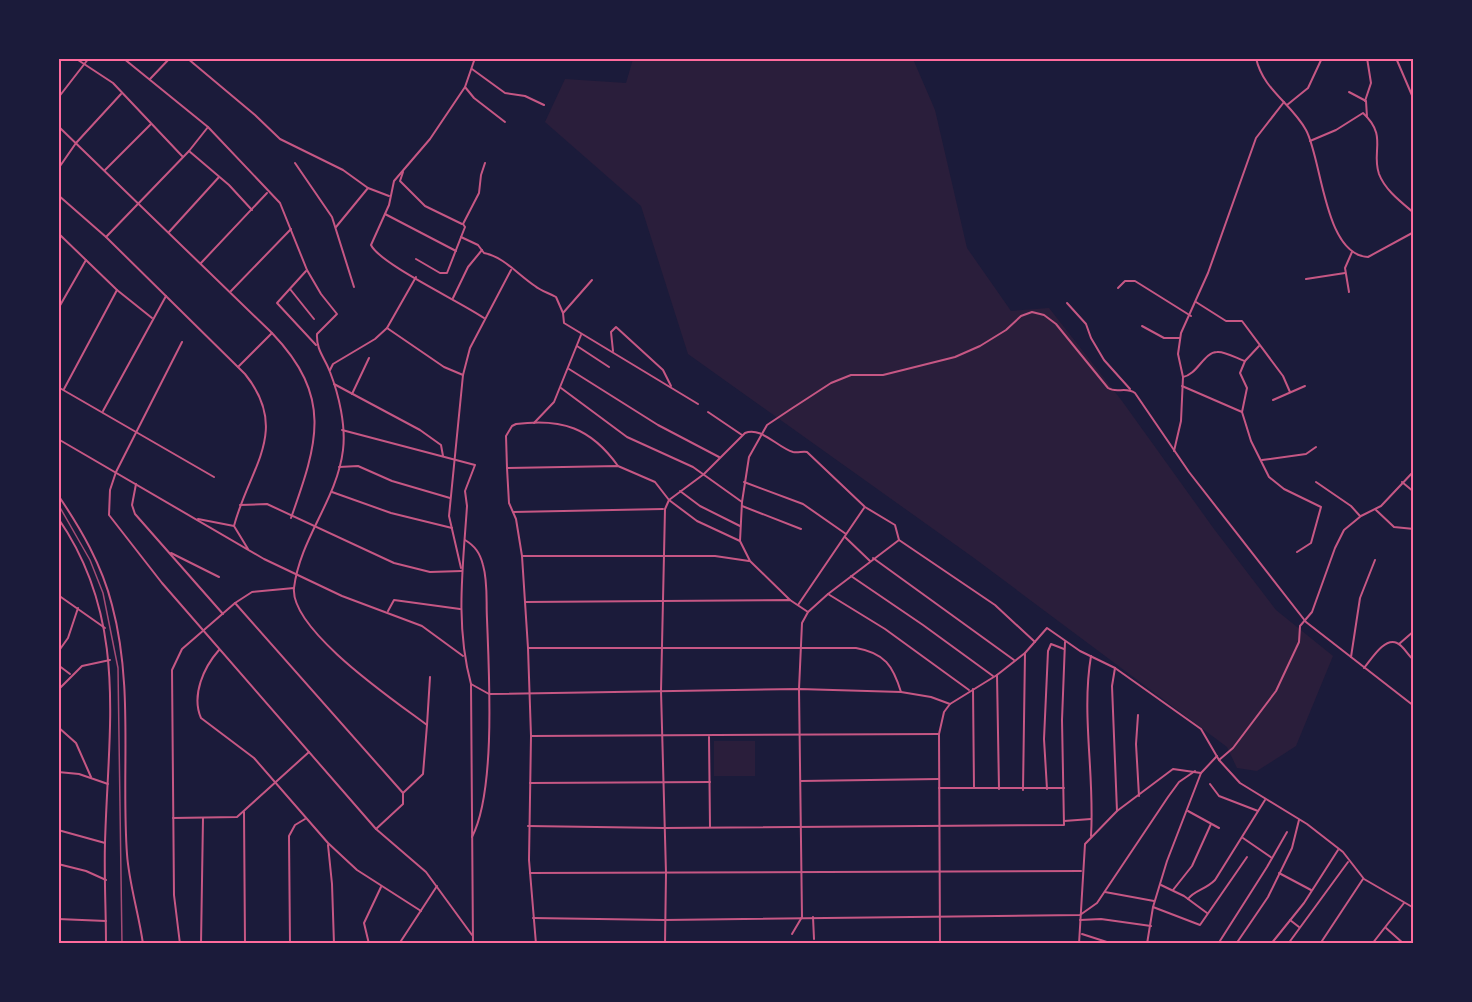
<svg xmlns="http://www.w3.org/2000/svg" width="1472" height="1002" font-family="Inter,sans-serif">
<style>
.green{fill:#2a1e3b}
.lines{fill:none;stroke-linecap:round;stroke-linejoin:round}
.minor{stroke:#c65784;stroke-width:2}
.rail{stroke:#a44b75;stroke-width:1.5}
.neatline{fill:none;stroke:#ff6b9d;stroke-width:2}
</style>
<rect width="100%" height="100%" fill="#1b1b3a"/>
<g class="green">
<path d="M633,59H913L935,110L967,248L1011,311L1049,308L1122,401L1214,529L1276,610L1333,656L1296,746L1257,771L1237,768L1227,747L974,558L688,354L641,206L545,122L565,79L626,83Z"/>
<rect x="714" y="741" width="41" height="35"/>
</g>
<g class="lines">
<g class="minor">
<path d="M75,58L113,83L183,157"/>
<path d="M123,58L208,127L280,203L307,270L321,294L337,314L317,334C316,350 325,358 330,372C339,395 346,426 343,450C337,500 300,538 294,588"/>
<path d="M187,58L255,115L280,139L343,170L368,188L389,196"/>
<path d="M475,58L465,87L430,139L394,181L389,205L371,245C380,264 461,302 484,318"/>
<path d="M1256,58C1263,90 1291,103 1306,130C1322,159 1324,255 1368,257L1414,232"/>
<path d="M1396,58L1414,100"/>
<path d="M472,69L505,93L525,96L544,105"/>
<path d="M150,79L170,58"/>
<path d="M465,87L474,98L505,122"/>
<path d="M1349,92L1366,101L1367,117"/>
<path d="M58,98L89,58"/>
<path d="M1365,101L1371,83L1367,58"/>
<path d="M1287,105L1308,88L1322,58"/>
<path d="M58,126L272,333C333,397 318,442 291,518"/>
<path d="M1310,141L1336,130L1363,113C1388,136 1371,151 1379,174C1385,190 1401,202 1414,213"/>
<path d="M189,151L229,185L252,210"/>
<path d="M295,163L332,217L354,287"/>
<path d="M58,169L76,143L121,94"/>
<path d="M105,170L151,124"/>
<path d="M403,172L400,181L425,206L462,224"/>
<path d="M58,195L106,237L245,374C291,431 249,468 234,526"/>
<path d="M385,214L456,251"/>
<path d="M336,227L368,188"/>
<path d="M169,232L219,177"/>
<path d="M58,233L117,290L152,318"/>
<path d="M106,237L189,151L208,127"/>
<path d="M461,237L478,245L484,253C504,257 517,274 535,286C541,291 549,293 556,297L563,313"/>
<path d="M416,259L440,273H447L465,227L463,224L479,193L481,175L485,163"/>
<path d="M201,263L267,193"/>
<path d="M306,271L277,303L316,345"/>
<path d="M1306,279L1345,273"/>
<path d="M592,280L563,313L564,323L698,404"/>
<path d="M1118,288L1125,281H1135L1191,316"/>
<path d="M290,289L314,319"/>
<path d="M231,291L291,229"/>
<path d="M1349,292L1345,268L1352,252"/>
<path d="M453,298L468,267L482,250"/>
<path d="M1196,302L1226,321H1242L1283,376L1290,392"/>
<path d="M1067,303L1086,324L1091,338L1104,360L1130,389"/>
<path d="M58,309L86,260"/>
<path d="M1142,326L1164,338H1180"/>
<path d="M387,328L444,367L463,375"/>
<path d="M182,342L116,472L110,490L109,515L162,583L376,829L426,872L472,935"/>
<path d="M577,346L609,367"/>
<path d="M613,351L611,332L616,327L663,370L671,386"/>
<path d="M238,367L272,333"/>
<path d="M569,369L658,425L719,457"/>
<path d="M330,370L333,364L375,339L387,328L416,277"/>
<path d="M1183,377C1197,375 1204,352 1217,352C1225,351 1238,359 1245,361"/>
<path d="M334,384L420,430L441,445L443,456"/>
<path d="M1182,386L1242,412L1251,441L1269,477L1284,489L1321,507L1311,543L1297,552"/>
<path d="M58,387L214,477"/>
<path d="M561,388L627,437L693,467L742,502"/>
<path d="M64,389L117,290"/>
<path d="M352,394L369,358"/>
<path d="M1273,400L1305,386"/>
<path d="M103,411L166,296"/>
<path d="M708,412L742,435"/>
<path d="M1242,412L1247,388L1240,373L1245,361L1259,346"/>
<path d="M534,423L554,402L581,335"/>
<path d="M342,430L475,465L465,491L467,506C463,567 455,625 471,684L473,944"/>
<path d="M58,439L264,559L342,596L422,626L463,656"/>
<path d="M1174,451L1181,421L1183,377L1178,354L1181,333L1208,273L1256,138L1284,102"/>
<path d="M1262,460L1306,454L1316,447"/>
<path d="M339,467L358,466L392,481L450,498"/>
<path d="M507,468L618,466L655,482L669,500L697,521L740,541"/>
<path d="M744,482L803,504L846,534"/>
<path d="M1316,482L1351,506L1360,516"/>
<path d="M1402,482L1414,492"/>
<path d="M136,484L132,505L135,514L223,614"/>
<path d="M680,491L700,506L740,526"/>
<path d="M332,492L391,513L452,528"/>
<path d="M58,495C81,529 102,565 112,605C134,687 121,771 127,854C129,884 139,914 143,944"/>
<path d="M240,505L267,504L394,563L430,572L462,571"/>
<path d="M742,506L801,529"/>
<path d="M1376,510L1394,527L1414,529"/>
<path d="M513,512L663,509"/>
<path d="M58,518C129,620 108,728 105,843C104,877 106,910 106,944"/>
<path d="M198,519L234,526"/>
<path d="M234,526L248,549"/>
<path d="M845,537L870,561"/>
<path d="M465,540C475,546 480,553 483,565C488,582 486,601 487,619C489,673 496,791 472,837"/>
<path d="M171,553L219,577"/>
<path d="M522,556H715L749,561"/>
<path d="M873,558L1014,660"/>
<path d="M461,568L449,516L463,375L470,348L511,270"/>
<path d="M851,576L923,625L993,676"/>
<path d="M828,594L885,629L969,690"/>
<path d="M58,595L105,628"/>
<path d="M790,600L750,561L740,541L742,502L749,457L767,425L791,409L831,383L851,375H883L955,357L980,346L1006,330L1021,316L1032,312L1044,315L1056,324L1108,388C1117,394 1125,386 1135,393L1189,472L1306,622L1414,706"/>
<path d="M525,602L790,600L808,612"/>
<path d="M235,603L403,793V804L376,829"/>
<path d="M798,605L864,508"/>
<path d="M388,611L394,600L460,609"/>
<path d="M1399,644L1414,631"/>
<path d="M528,648H856C885,653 893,666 901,692"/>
<path d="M219,650C204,667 191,695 201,718L254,758L328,843L357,870L421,911"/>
<path d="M58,652L68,638L78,608"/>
<path d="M1091,656C1081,715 1095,776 1091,836"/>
<path d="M1351,657L1360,598L1375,560"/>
<path d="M58,665L70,674"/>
<path d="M1115,668L1112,686L1117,811"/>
<path d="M1364,668C1371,660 1384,637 1397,643C1404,646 1408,656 1414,660"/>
<path d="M997,675L999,789"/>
<path d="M471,684L489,694L799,689L901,692L931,697L950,704"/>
<path d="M973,689L974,788"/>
<path d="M58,690L82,666L110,660"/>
<path d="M1138,715L1136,744L1139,796"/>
<path d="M427,725L430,677"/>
<path d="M58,727L76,743L91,777"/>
<path d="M531,736L939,734"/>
<path d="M709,737L710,827"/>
<path d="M1219,760L1233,748L1276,691L1299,642L1300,626L1312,612L1335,548L1344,530L1361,516L1381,506L1414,471"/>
<path d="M58,772L79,774L108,784"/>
<path d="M801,781L939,779"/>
<path d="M530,783L710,782"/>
<path d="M1210,784L1219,796L1258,811"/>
<path d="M939,788H1064"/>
<path d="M1047,789L1044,739L1048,651L1051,644L1064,649"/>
<path d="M1023,790L1025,653"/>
<path d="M1188,811L1219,828"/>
<path d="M244,812L245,944"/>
<path d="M173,818L237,817L309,752"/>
<path d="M1064,821L1091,819"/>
<path d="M528,826L664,828L1064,825L1062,720L1065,642"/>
<path d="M58,830L105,843"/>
<path d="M1243,838L1272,858"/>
<path d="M328,845L332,884L334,944"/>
<path d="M58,864L86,871L106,880"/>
<path d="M530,873L1081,871"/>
<path d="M1279,873L1311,890"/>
<path d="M1161,885L1184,896L1207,913"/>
<path d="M1173,890L1192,866L1211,824"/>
<path d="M1105,892L1154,901"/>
<path d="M1188,899C1195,890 1205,890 1215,880L1265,800"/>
<path d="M1153,907L1200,925L1247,857"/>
<path d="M802,917L799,689L802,623L808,612L828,594L899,540"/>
<path d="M813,917L814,939"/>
<path d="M533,918L664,920L1080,915L1097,903L1168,797L1179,782L1195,771"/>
<path d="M58,919L106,921"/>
<path d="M1080,920L1101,919L1151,926"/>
<path d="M1290,920L1299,927"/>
<path d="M1386,928L1404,944"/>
<path d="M792,934L802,917"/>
<path d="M1082,934L1113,944"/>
<path d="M180,944L174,895L172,670L182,649L235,603L252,592L294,588C290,630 395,701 427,725L423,774L403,793"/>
<path d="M201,944L203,818"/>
<path d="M290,944L289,836L295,825L305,819"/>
<path d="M369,944L364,923L381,887"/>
<path d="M399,944L437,886"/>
<path d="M536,944L529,860L531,736L528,648L522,556L516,519L509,503L507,468L506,436L512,426L516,424C562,418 591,428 618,466"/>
<path d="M665,944L666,873L661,691L665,509L669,500L704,474L745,433C761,426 778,448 793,452C798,453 803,451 807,452L865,507L895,525L899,540L995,605L1035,642"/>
<path d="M940,944L939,734L944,712L950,704L997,675L1025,653L1047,628L1080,651L1115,668L1201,729L1219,760L1240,783L1307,824L1343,852L1364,879L1414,908"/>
<path d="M1079,944L1085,844L1117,811L1173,769L1201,773"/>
<path d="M1147,944L1153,907L1167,861L1201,773L1217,756"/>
<path d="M1218,944L1267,867L1287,832"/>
<path d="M1236,944L1268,897L1292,848L1299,820"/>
<path d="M1271,944L1304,903L1338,850"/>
<path d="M1288,944L1348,862"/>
<path d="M1320,944L1363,879"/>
<path d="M1372,944L1404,903"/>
</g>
<path class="rail" d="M58,504L90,560L103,593L118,668L122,944"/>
</g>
<rect width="1472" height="1002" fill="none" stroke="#1b1b3a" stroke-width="120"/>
<rect x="60" y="60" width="1352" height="882" class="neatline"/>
</svg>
